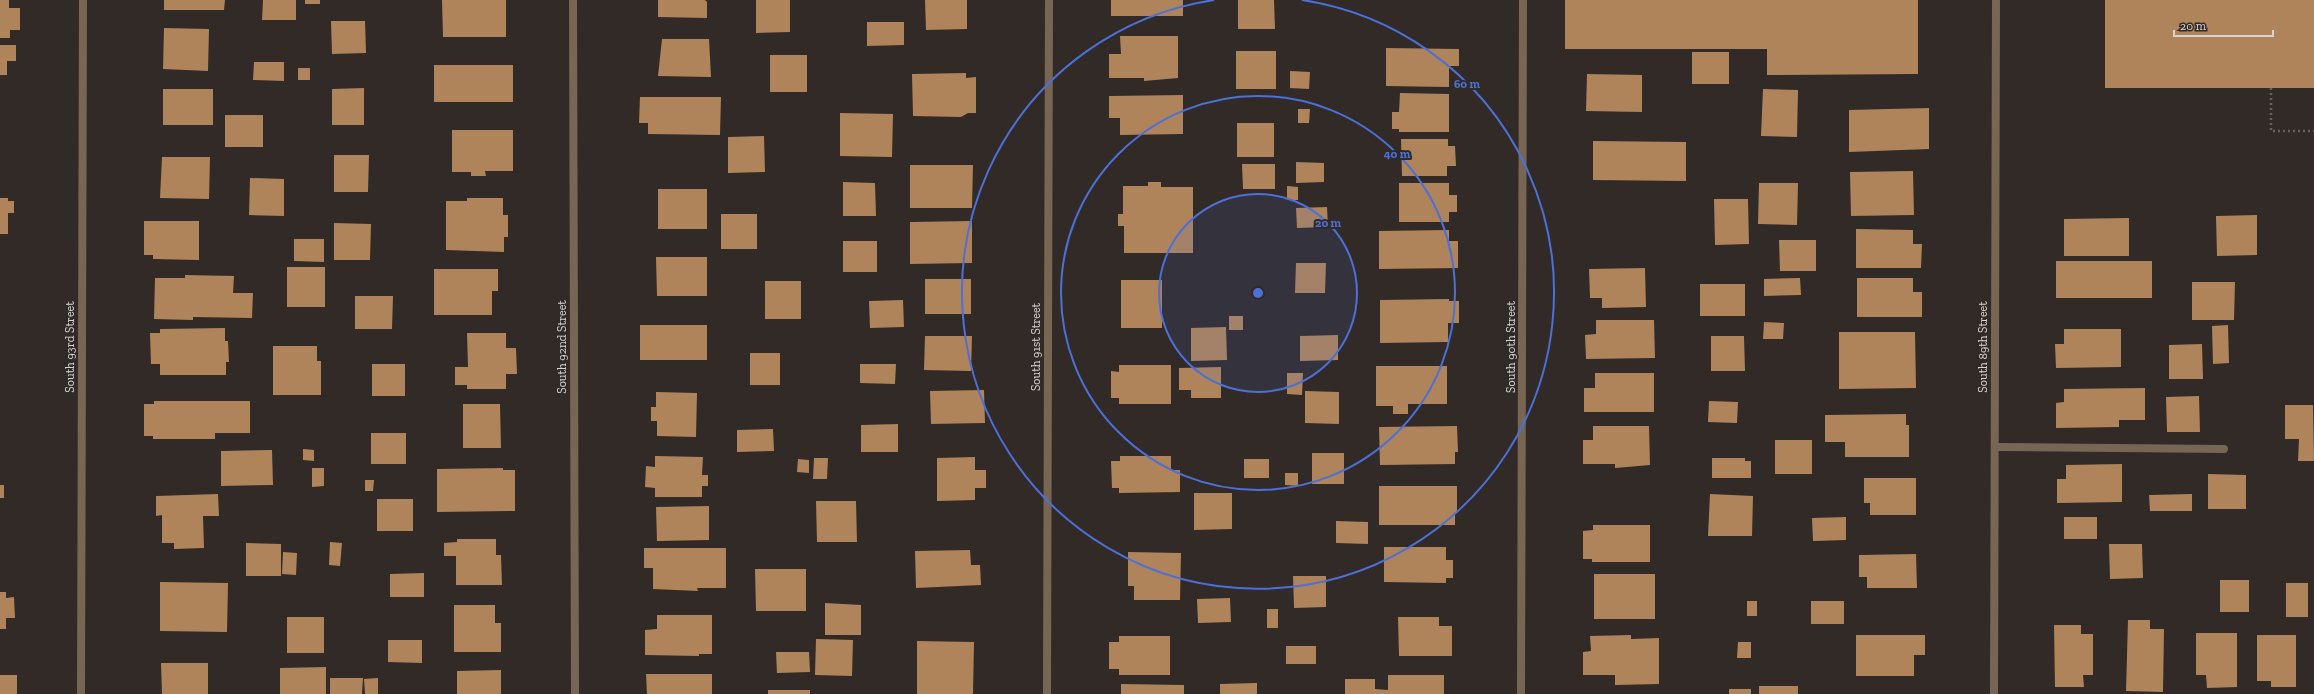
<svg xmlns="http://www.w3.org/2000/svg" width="2314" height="694" font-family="'Zilla Slab',serif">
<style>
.building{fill:#b0845a}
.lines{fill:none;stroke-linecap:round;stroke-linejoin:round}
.path{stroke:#67605e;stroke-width:2.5;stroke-dasharray:2 3;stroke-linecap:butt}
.service{stroke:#786654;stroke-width:8}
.minor{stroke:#786654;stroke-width:8}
.tertiary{stroke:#786654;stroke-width:8}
.ring{fill:none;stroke:#4c70d7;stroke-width:2}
.labels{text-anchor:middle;stroke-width:4;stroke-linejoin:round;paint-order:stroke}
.street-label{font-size:12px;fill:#d9d4d3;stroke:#312a27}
.centre{fill:#4c70d7;stroke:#312a27;stroke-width:2}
.ring-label{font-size:12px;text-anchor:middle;font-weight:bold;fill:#4c70d7;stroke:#312a27;stroke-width:4;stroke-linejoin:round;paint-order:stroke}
</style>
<rect width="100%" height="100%" fill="#312a27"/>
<g class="building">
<path d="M0,0H9V8H20V30H10V38H0Z"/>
<path d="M164,0H225L224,10H164Z"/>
<path d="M263,0H296V20H262Z"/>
<rect x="305" y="0" width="15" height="4"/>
<path d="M442,0H506V37H443Z"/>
<path d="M658,0H705L707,2V18L658,17Z"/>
<path d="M756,0H790V32L756,33Z"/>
<path d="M925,0H967V29L926,30Z"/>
<rect x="1111" y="0" width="72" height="16"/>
<path d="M1238,0H1274L1275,29H1238Z"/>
<path d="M1565,0H1918V74L1767,75V49H1565Z"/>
<rect x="2105" y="0" width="209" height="88"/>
<path d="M331,21H365L366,53L332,54Z"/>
<path d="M867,22H904V45L867,46Z"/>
<path d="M164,28L209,29L208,71L163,69Z"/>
<path d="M1120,36H1178V78L1144,81V78H1109V54H1121Z"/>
<path d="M662,39H709L711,77L658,76Z"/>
<path d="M0,45H16V61H7V75H0Z"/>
<path d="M1386,48L1459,49V66H1449V87L1386,86Z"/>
<rect x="1236" y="51" width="40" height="38"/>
<rect x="1692" y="52" width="37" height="32"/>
<rect x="770" y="55" width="37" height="37"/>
<path d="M254,62H284V81L253,80Z"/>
<rect x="434" y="65" width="79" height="37"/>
<rect x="298" y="68" width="12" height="12"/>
<path d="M1290,71L1310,72L1309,89L1290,88Z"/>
<path d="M966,73V78L976,77V113H968L961,117L913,116L912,74Z"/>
<path d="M1587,74L1642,75V112L1586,111Z"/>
<path d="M364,88V125H332V89Z"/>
<rect x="163" y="89" width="50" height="36"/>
<path d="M1763,89L1798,90L1797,137L1761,136Z"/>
<path d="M1400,93L1449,94V132H1399V129H1392V112H1399Z"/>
<path d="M1183,95V134L1120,135V118H1109V96Z"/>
<path d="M640,97H721L720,135L648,134V123H639Z"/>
<path d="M1929,108V149L1849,152V110Z"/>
<path d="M1298,109H1310L1309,123H1298Z"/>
<path d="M840,113L893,114L892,157L840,156Z"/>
<rect x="225" y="115" width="38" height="32"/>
<rect x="1237" y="123" width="37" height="34"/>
<path d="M452,130H513V171H485L486,176H471V172H452Z"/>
<path d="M764,136L765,172L728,173V137Z"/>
<path d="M1401,139H1448V146H1455L1456,166H1447V176H1402Z"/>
<path d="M1593,141L1686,142V181L1593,180Z"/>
<path d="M334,155H369L368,192H334Z"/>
<path d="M162,157H210L209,199L160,198Z"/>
<path d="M1296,162L1324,163V182L1296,183Z"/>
<path d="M1242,164H1275V189H1243Z"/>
<path d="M910,165H973L972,208H910Z"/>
<path d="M1913,171L1914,215L1851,216L1850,172Z"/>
<path d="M250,178L284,179V216L249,215Z"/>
<path d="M843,182L875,183L876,216H843Z"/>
<path d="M1148,182H1161V187H1193V253H1124V226H1118V214H1123V186H1148Z"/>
<path d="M1399,183H1449V195H1457V212H1449V222H1399Z"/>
<path d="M1759,183H1798L1797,225L1758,224Z"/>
<path d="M1287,186L1298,187V200H1287Z"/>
<rect x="658" y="189" width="49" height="40"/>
<path d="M0,198H8V201H14V213H8V234H0Z"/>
<path d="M467,198H503V215H508V237H504V252L446,250V201H467Z"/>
<path d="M1714,199H1748L1749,244L1715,245Z"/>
<path d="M1327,207L1328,227L1297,228L1296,208Z"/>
<rect x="721" y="214" width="36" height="35"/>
<path d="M2257,215V255L2217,256L2216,216Z"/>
<path d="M2129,218V256H2064V219Z"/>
<path d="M144,221H199V260L153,259V255H144Z"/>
<path d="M972,221V263L910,264V222Z"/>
<path d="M334,223L371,224L370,260H334Z"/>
<path d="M1856,229L1913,230V244H1922L1921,268H1856Z"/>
<path d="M1449,230V241H1458V268L1379,269V231Z"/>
<path d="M294,239H324V262L294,261Z"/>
<path d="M1779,240H1816V271H1780Z"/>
<rect x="843" y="241" width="34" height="31"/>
<path d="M656,257H707V296H657Z"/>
<rect x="2056" y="261" width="96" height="37"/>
<path d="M1296,263H1326L1325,293H1295Z"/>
<rect x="287" y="267" width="38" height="40"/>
<path d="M1645,268L1646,307L1602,308V298H1590L1589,269Z"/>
<path d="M434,269H498V291H492V315H434Z"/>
<path d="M185,275L234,276L233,293H253L252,318L193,317V320L154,319L155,278H185Z"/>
<path d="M1800,278L1801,295L1764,296V279Z"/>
<path d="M1857,278H1913V292H1922V317H1857Z"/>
<rect x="925" y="279" width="46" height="35"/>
<rect x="1121" y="280" width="41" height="48"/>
<rect x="765" y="281" width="36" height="38"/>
<path d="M2192,282H2235L2234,320H2192Z"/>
<rect x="1700" y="284" width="45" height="32"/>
<path d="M355,296H393L392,329H355Z"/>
<path d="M1449,299V301H1459V323H1448V342L1380,343V300Z"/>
<path d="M903,300L904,327L870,328L869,301Z"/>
<rect x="1229" y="316" width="14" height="14"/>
<path d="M1596,320H1654L1655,358L1586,359L1585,335L1596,334Z"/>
<path d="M1764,322L1784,323L1783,339H1763Z"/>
<rect x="640" y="325" width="67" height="35"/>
<path d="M2228,325L2229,363L2213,364L2212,326Z"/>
<path d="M1226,327L1227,360L1191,361V328Z"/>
<path d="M225,328V341H228L229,362H226V375H160V364H151L150,333H160V329Z"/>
<path d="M2064,329H2121V367L2056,368L2055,344H2064Z"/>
<path d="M1839,332H1915L1916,388L1839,389Z"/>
<path d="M467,333H506V348H516L517,374H506V389H467V385H455V367H468Z"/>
<path d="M1338,335V360L1300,361V336Z"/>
<path d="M925,336H972L971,371L924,370Z"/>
<path d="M1711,336H1744L1745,371H1711Z"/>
<path d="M2202,344L2203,379H2169V345Z"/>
<path d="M273,346H317V361H321V395H273Z"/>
<rect x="750" y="353" width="30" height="32"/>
<rect x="372" y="364" width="33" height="32"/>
<path d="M860,364H896L895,384L860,383Z"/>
<path d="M1119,365H1171V404H1119V398H1111V371L1119,372Z"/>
<path d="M1376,366H1447V404H1408V414H1393V406H1376Z"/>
<path d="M1221,367V398H1191V390H1179V368Z"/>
<path d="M1287,373H1303L1302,395L1287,394Z"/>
<path d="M1595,373H1654V412H1584V388H1595Z"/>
<path d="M2145,388V420H2119V427L2056,428V403L2064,402V389Z"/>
<path d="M984,390L985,423L931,424L930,391Z"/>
<path d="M1305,391L1339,392V424L1305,423Z"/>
<path d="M656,392L697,393L696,437L657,436V421H651V407H656Z"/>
<path d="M2199,396L2200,432H2167L2166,397Z"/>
<path d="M154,401H250V433H215V439H153V436H144V404H154Z"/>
<path d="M1709,401L1738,402L1737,423L1708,422Z"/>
<path d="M463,404H500L501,448H463Z"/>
<path d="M2285,405H2313L2314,461H2298L2299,439H2285Z"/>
<path d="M1906,414V425H1909V457H1845V442H1825V415Z"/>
<path d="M898,424V452H861V425Z"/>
<path d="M1457,426L1458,452H1455V464L1380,465L1379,427Z"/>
<path d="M1593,426H1649L1650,465L1615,468V464H1583V440H1593Z"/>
<path d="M773,429L774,451L737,452V430Z"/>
<rect x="371" y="433" width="35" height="31"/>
<rect x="1775" y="440" width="37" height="34"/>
<path d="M303,449L314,450V461L303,460Z"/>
<path d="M272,450L273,485L221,486V451Z"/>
<rect x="1312" y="453" width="32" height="31"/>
<path d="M655,456L703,457L702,475H708V486H702V497H655V488L645,487L646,466L655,467Z"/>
<path d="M1120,456H1171V470H1180V492L1119,493V488H1112L1111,461H1120Z"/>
<path d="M975,457V470H986V488H975V500L937,501V458Z"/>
<path d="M814,458H828L827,479H813Z"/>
<path d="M1712,458H1745V461H1751V478H1712Z"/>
<path d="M798,459L809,460V473L797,472Z"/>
<rect x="1244" y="459" width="25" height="19"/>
<path d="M2122,464V502L2057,503V479H2066V465Z"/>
<path d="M312,468H324V486L312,487Z"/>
<path d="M503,468V470H515V511L437,512V469Z"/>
<path d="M1285,473H1298V486L1285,485Z"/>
<path d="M2208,474L2246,475V509H2208Z"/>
<path d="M1864,478H1916V515H1870V503H1864Z"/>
<path d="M365,480H374L373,491H365Z"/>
<rect x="0" y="485" width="4" height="13"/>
<path d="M1379,486H1457V513H1455V525H1379Z"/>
<path d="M1194,493H1232V529L1194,530Z"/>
<path d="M218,494L219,516H203L204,548L174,549V543H162V515L156,516V496Z"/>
<path d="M1710,494L1753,496L1752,536H1708Z"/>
<path d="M2192,494V511H2150L2149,495Z"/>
<rect x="377" y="499" width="36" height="32"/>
<path d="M816,501H856L857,542H817Z"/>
<path d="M709,506V540L657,541L656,507Z"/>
<path d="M1846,517V540L1813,541L1812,518Z"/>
<rect x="2064" y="517" width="33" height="22"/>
<path d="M1336,521L1368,522V544L1336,543Z"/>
<path d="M1593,525H1650V562H1592V559H1583V531L1593,530Z"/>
<path d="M457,539H496V555H501L502,585H456V556H444V543L457,542Z"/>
<path d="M330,542L342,543L340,566L329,565Z"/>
<path d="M246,543L281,544V576H246Z"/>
<path d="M2109,544H2142L2143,578L2110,579Z"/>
<path d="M1384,547H1446V560H1453V578H1446V583L1384,582Z"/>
<path d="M644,548H726V588H697L698,591L653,589V568H644Z"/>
<path d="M970,550L971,565H980L981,585L916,588L915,551Z"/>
<path d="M283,552L297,553L296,575L282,574Z"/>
<path d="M1128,552L1181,553L1180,600H1134V586H1128Z"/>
<path d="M1916,554L1917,588H1867V577H1859V555Z"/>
<path d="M755,569H806V611H756Z"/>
<path d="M424,573V597H390V574Z"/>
<rect x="1594" y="574" width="61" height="45"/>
<path d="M1293,576H1326V607L1294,608Z"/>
<rect x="2220" y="580" width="29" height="32"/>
<path d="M160,582L228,583L227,632L160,631Z"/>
<rect x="2286" y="583" width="22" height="34"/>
<path d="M0,592H6V598L14,597L15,618H6V629H0Z"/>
<path d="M1230,598L1231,622L1198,623L1197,599Z"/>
<rect x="1747" y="601" width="10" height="15"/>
<rect x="1811" y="601" width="33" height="23"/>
<path d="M825,603L861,605V635H825Z"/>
<path d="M454,605H495V623H501V652H454Z"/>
<rect x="1267" y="609" width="11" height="19"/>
<path d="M657,615H712V654H699V656L645,655V630L657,629Z"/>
<rect x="287" y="617" width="37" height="36"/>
<path d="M1398,617H1439V626H1452V656H1399Z"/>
<path d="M2128,620H2150V629H2164L2163,692L2126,691Z"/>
<path d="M2054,625H2081V634H2093V675H2083L2084,687H2055Z"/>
<path d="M2196,633H2237V687L2207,688L2206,675H2196Z"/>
<path d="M1631,635V639L1659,638V684L1615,685V675H1583V652L1591,651L1590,636Z"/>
<path d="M1856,635H1925V655H1914V676H1856Z"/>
<path d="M2257,635H2296V687H2271V681H2257Z"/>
<path d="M1119,636H1170V675H1119V669H1109V642H1119Z"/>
<path d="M816,639L853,640L852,676L815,675Z"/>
<path d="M388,640H422V663L388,662Z"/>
<path d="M917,641L974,642L973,694H917Z"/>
<path d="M1738,642H1751V658H1737Z"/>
<rect x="1286" y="646" width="30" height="18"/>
<path d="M776,652H809L810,672L777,673Z"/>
<path d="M161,663H208V694H162Z"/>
<path d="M326,667V694H280V668Z"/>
<path d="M501,670V694H457V671Z"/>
<path d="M646,674H712V694H647Z"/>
<rect x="0" y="675" width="17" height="19"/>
<path d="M1388,675H1444V694H1345V679H1375V689L1388,690Z"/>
<path d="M330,678H363L362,694H330Z"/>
<path d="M378,678V694H365L364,679Z"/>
<path d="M1257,683V694H1220V684Z"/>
<path d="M1121,684L1184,685V694H1121Z"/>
<rect x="1759" y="686" width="39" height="8"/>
<rect x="1729" y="689" width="22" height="5"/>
<rect x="768" y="690" width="42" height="4"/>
</g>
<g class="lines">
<path class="path" d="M2271,88V131H2314"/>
<path class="service" d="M1995,447L2224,449"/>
<g class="minor">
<path d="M81,694L83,0"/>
<path d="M1047,694L1049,0"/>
<path d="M1521,694L1523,0"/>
<path d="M1994,694L1996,0"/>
</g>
<path class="tertiary" d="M573,0L575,694"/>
</g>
<circle cx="1258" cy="293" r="99" fill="#4c70d7" fill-opacity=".12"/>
<g class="ring">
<circle cx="1258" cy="293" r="99"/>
<circle cx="1258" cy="293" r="197"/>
<path d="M1302 0A296 296 0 1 1 1214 0"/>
</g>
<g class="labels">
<g class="street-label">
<text transform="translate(70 347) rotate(-90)" y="4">South 93rd Street</text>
<text transform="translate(562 347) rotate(-90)" y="4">South 92nd Street</text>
<text transform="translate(1036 347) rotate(-90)" y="4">South 91st Street</text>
<text transform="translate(1511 347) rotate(-90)" y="4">South 90th Street</text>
<text transform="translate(1983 347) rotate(-90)" y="4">South 89th Street</text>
</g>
</g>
<circle cx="1258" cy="293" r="6" class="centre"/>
<g class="ring-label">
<text x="1467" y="88">60 m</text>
<text x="1397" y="158">40 m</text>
<text x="1328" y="227">20 m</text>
</g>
<path d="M2174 30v6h99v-6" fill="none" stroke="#d9d4d3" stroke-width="2"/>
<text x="2180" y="30" font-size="12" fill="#d9d4d3" stroke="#312a27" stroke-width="3" paint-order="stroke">20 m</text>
</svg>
